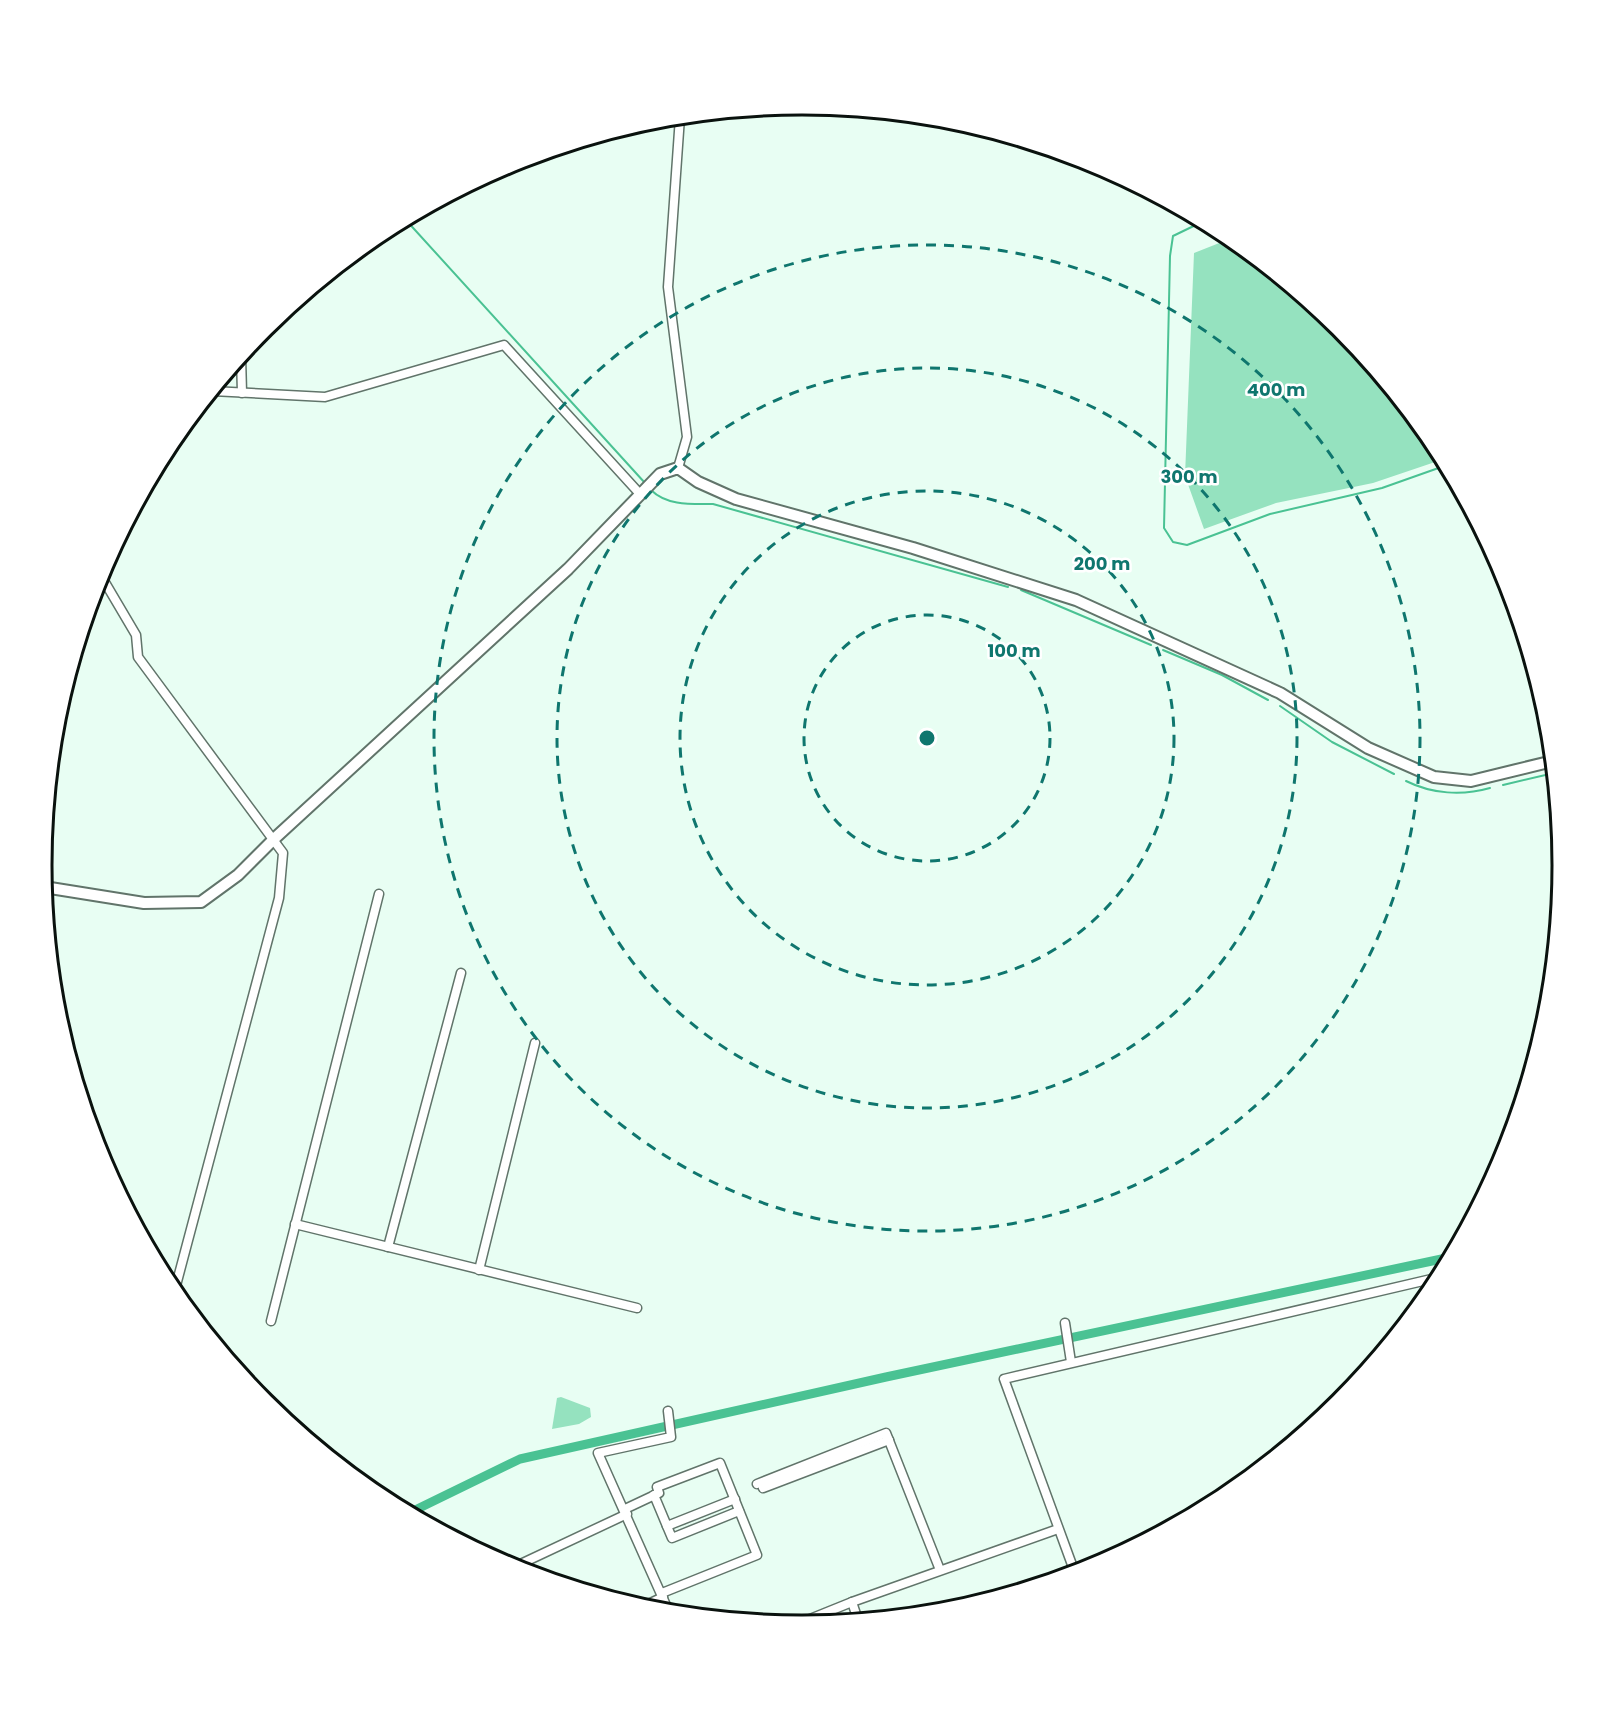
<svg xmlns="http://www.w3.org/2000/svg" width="1605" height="1730" font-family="Poppins,sans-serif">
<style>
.green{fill:#95e2bf}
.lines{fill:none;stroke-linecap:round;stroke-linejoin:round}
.stream{stroke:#4ac293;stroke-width:2}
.canal{stroke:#4ac293;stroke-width:9}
.minor-casing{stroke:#61746a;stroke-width:11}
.tertiary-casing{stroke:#61746a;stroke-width:14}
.minor{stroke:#fff;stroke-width:8}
.tertiary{stroke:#fff;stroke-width:10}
.ring{fill:none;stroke:#0f766e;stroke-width:3;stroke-dasharray:10 8}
.rim{fill:none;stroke:#0a120e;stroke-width:3}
.centre{fill:#0f766e;stroke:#fff;stroke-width:3}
.ring-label{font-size:18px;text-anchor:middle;font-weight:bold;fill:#0f766e;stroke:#fff;stroke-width:5;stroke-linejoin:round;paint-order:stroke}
</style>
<rect width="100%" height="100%" fill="#e8fef3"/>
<g class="green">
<path d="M1232,238L1340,327L1435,443L1444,459L1373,483L1276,503L1204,529L1185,476L1194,253Z"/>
<path d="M561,1397L590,1408L591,1417L579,1424L552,1429L557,1398Z"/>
</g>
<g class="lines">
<g class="stream">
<path d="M405,219L645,483"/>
<path d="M1204,221L1173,236L1170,256L1164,528L1173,542L1187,545L1270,514L1382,488L1447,465"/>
<path d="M651,490C667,506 692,504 713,504L1008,587"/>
<path d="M1021,590L1151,645"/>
<path d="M1163,650L1222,675L1268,700"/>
<path d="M1280,706L1332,742L1394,774"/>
<path d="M1406,781C1432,794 1462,796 1490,788"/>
<path d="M1503,785L1554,773"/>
</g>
<path class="canal" d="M409,1513L520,1459L886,1377L1451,1257"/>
<defs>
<g id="minor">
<path d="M241,356L242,393"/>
<path d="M212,391L325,397L504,345L640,494"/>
<path d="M678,468L687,437L668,287L680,117"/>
<path d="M100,574L136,635L138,657L283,853L279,898L174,1293"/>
<path d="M295,1224L637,1308"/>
<path d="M388,1247L461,973"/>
<path d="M479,1270L535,1043"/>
<path d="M271,1321L379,894"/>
<path d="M1065,1323L1071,1362"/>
<path d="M668,1411L671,1437L598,1453L669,1612"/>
<path d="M757,1484L886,1433L940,1570"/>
<path d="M763,1488L889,1440"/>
<path d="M654,1495L672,1538L739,1511"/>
<path d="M625,1509L659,1493L657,1487L720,1463L757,1555L662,1593"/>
<path d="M667,1526L735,1499"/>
<path d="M512,1568L627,1514"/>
<path d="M1075,1573L1004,1379L1440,1277"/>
<path d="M852,1602L858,1620"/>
<path d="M642,1607L663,1597"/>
<path d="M795,1625L852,1602L1058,1529"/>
</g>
<path id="tertiary" d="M44,887L144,903L201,902L238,875L275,838L568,569L660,474L678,468L698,482L736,499L913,548L1076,600L1280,693L1368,748L1434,777L1471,781L1553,761"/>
</defs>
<use href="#minor" class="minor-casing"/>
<use href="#tertiary" class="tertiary-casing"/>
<use href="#minor" class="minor"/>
<use href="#tertiary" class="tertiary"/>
</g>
<g class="ring">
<circle cx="927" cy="738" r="123"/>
<circle cx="927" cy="738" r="247"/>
<circle cx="927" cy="738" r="370"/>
<circle cx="927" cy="738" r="493"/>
</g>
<path d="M0 0H1605V1730H0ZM52 865a750 750 0 1 1 1500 0a750 750 0 1 1-1500 0Z" fill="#fff" fill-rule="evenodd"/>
<path class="rim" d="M52 865a750 750 0 1 1 1500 0a750 750 0 1 1-1500 0Z"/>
<circle cx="927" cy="738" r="9" class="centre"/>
<g class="ring-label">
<text x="1276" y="396">400 m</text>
<text x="1189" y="483">300 m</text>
<text x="1102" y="570">200 m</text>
<text x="1014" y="657">100 m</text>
</g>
</svg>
